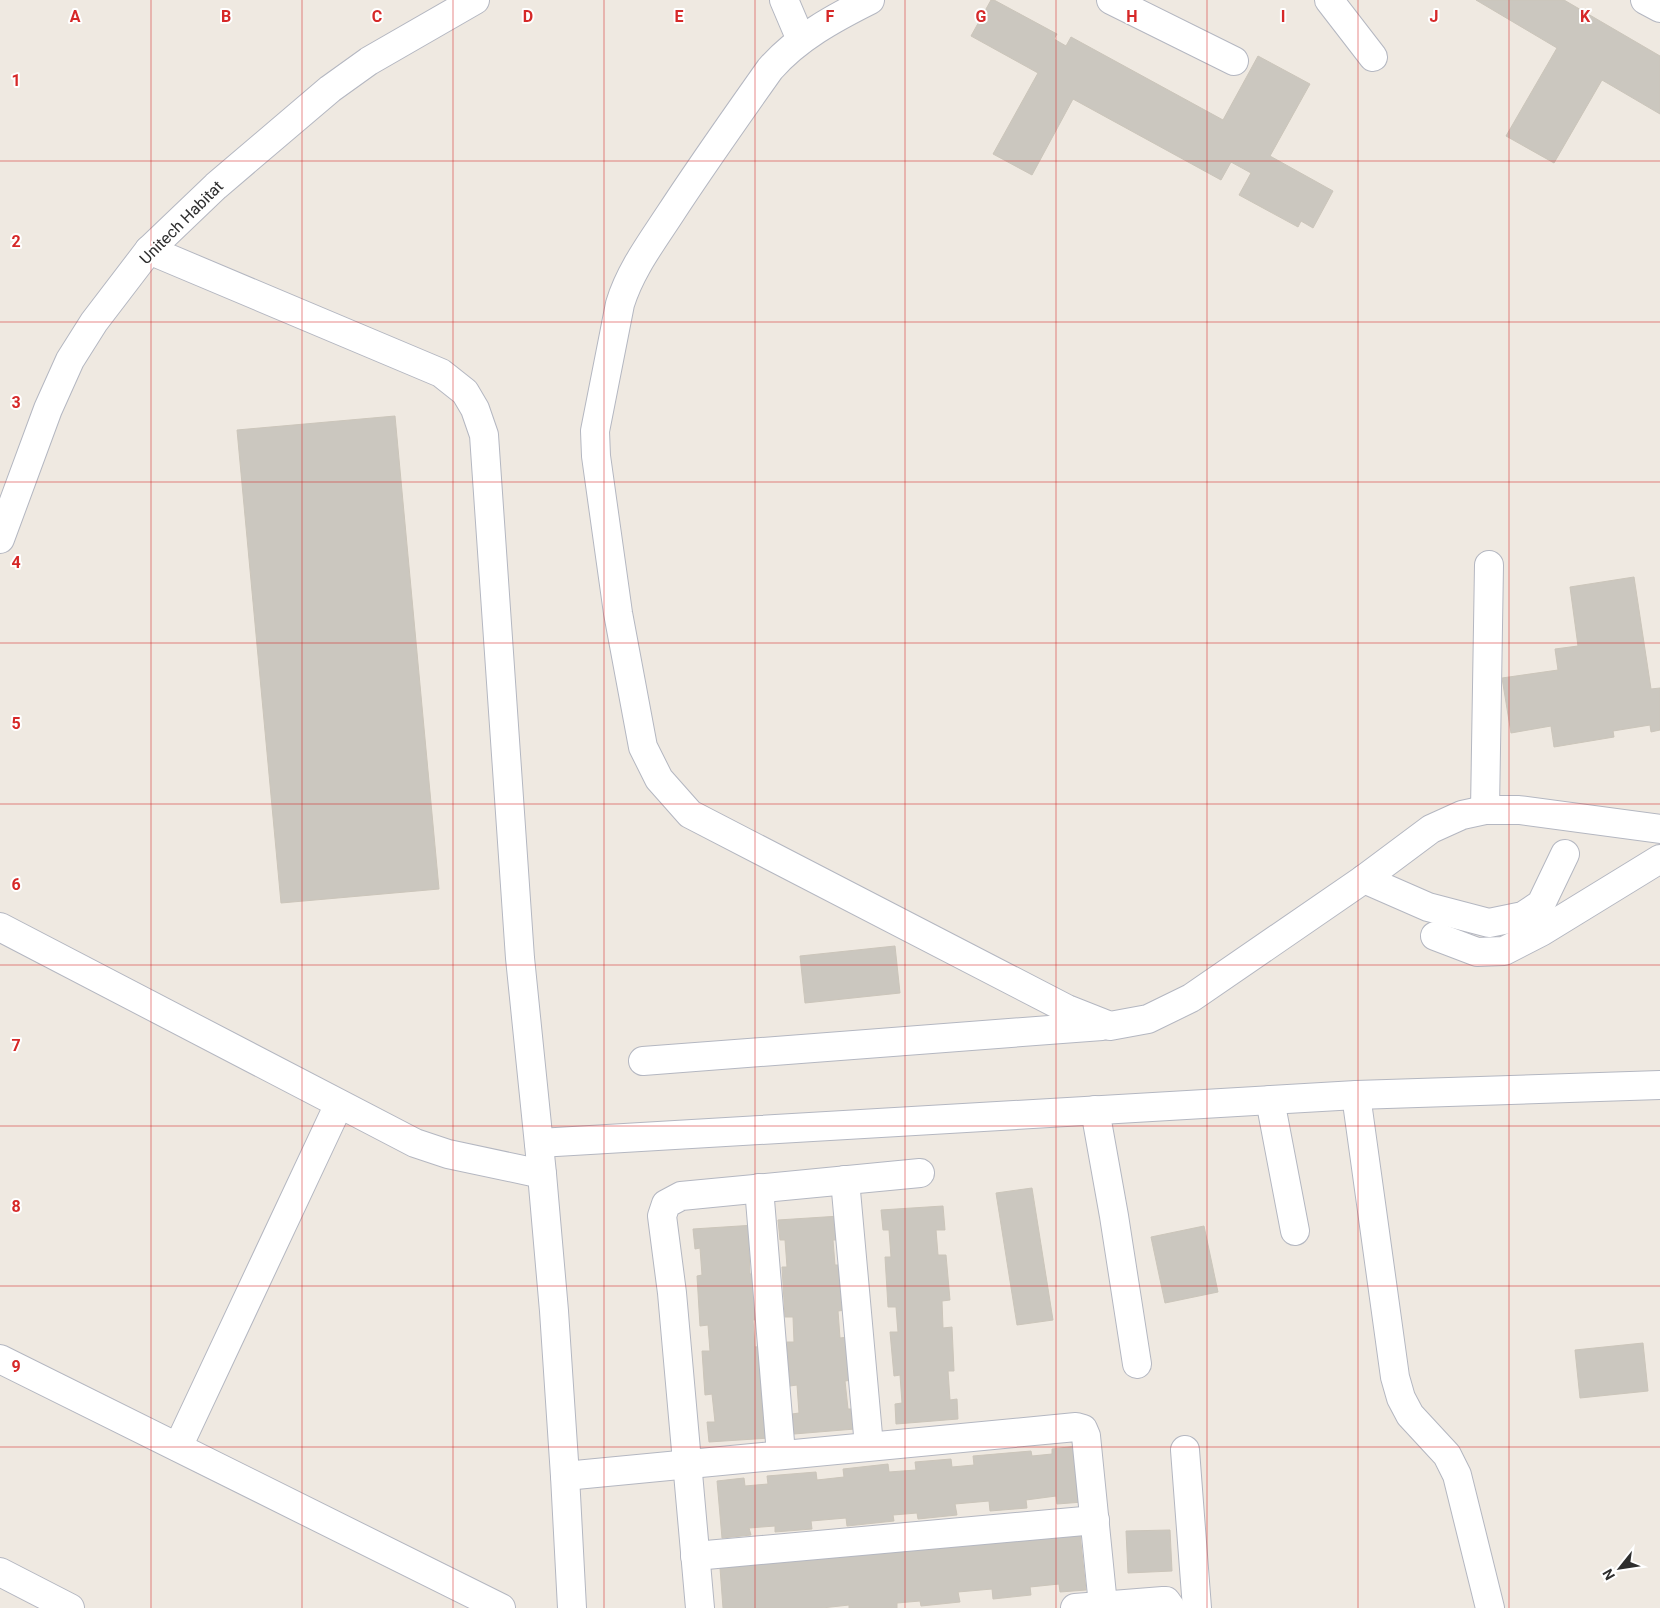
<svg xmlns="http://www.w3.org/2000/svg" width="1660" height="1608" font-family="Roboto,sans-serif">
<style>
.building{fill:#cbc7bf;stroke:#cbc5ba}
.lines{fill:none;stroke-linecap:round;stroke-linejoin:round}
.minor-casing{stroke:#b4b7c1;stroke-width:30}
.minor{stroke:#fff;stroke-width:28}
.grid{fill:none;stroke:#d62828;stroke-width:1;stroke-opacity:0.55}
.labels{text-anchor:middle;stroke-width:4;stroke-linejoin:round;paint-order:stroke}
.street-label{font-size:16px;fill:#2e2e2e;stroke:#fff}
.grid-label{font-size:16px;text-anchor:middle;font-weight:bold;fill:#d62828;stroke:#fff;stroke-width:4;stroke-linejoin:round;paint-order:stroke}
</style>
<rect width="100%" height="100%" fill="#efe9e1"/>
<g class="building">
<path d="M991,0H994L1057,34L1054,39L1066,46L1071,37L1223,120L1258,56L1310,84L1270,156L1333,191L1313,228L1301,221L1298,227L1239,195L1251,173L1231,162L1221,180L1073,99L1032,175L993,154L1038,73L971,36Z"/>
<path d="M1476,0H1564L1660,56V114L1602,80L1554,163L1506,136L1557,48Z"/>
<path d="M395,416L439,889L281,903L237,430Z"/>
<path d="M1634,577L1651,689L1660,688V730L1651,732L1650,725L1613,731L1614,737L1554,747L1551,726L1511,733L1502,678L1558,670L1555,649L1578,646L1570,587Z"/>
<path d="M895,946L900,993L805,1003L800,956Z"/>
<path d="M1032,1188L1053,1320L1017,1325L996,1193Z"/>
<path d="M943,1206L945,1230H936L938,1255H946L950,1300L942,1301L943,1328L952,1327L954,1371H948L950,1400L957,1399L958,1419L896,1424L895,1404L902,1403L900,1375L894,1376L890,1332H898L896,1307H888L885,1257H891L889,1230H883L881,1210Z"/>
<path d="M840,1216L842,1240H833L835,1265H843L846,1310L838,1311L840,1338L848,1337L852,1380L845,1381L848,1409H854L855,1429L794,1434L792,1414L799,1413L797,1385L790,1386L787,1342H794L793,1317H785L782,1267H787L785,1240H780L778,1220Z"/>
<path d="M755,1225L757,1249H749L750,1274L759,1273L762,1319L753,1320L755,1347L764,1346L767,1390H761L763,1418H769L770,1438L709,1442L707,1422H715L712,1394L705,1395L702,1351H710L708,1325L700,1326L697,1276L702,1275L700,1248L695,1249L693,1229Z"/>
<path d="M1204,1226L1218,1292L1165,1303L1151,1237Z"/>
<path d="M1643,1343L1648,1391L1580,1398L1575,1350Z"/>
<path d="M1077,1446L1083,1502L1057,1504L1056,1496L1026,1500L1027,1508L990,1511L989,1501L955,1504L957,1515L918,1519L917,1513L893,1515L894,1521L847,1526L846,1518L811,1521L812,1529L775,1532V1526L749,1528L751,1535L722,1538L717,1481L744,1478L745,1486L768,1484L767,1476L816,1472L817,1480L844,1477L843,1469L888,1464L889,1472L916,1470L915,1462L951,1459L952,1467L974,1465L973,1456L1031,1451L1032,1456L1052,1454V1449Z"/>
<path d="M1170,1530L1172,1571L1128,1573L1126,1531Z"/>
<path d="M1080,1534L1086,1590L1060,1592L1059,1584L1030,1587L1031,1595L993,1599L992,1589L958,1592L960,1602L921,1606L920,1601L897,1603V1608H849V1605L822,1608H723L720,1568Z"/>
</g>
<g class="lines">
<defs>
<g id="minor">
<path d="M784,0L801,40"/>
<path d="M870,0C834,18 797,38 770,69C736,117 702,165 670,214C651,243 630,271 620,304L595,431L596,456L618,613L643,747L659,779L690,814L1067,1009L1110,1026L1148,1019L1191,998L1364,879L1431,829L1462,815L1485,810H1519L1660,829"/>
<path d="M1111,0L1234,61"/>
<path d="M1329,0L1373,57"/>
<path d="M1645,0L1660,8"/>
<path d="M149,250L441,373L465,392L475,409L484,435L520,958L542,1174L554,1311L565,1476L572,1608"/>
<path d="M0,539L48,409L70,360L94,322L149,250L216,186L330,89L369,61L475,0"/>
<path d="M1485,810L1489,565"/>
<path d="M1364,879L1428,907L1489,923L1523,916L1541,904L1565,854"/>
<path d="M0,927L415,1143L448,1154L542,1174"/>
<path d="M1435,936L1477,952L1504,951L1541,932L1660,859"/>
<path d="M643,1061L1102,1026"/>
<path d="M1356,1095L1395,1377L1401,1398L1410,1415L1447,1455L1457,1475L1490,1608"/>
<path d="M1270,1100L1295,1231"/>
<path d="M1095,1110L1114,1216L1137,1364"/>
<path d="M539,1143L1356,1095L1660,1085"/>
<path d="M845,1180L869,1446"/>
<path d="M759,1188L781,1454"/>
<path d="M0,1359L501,1608"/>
<path d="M178,1447L339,1104"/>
<path d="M1185,1450L1197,1608"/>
<path d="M565,1476L1076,1427L1083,1429L1086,1436L1103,1605"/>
<path d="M695,1556L1095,1520"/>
<path d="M0,1572L70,1608"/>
<path d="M700,1608L672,1293L662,1216L666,1204L681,1196L920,1173"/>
<path d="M1075,1608L1163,1601H1166L1171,1608"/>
</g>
</defs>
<use href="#minor" class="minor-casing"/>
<use href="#minor" class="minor"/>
</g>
<path class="grid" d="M151,0V1608M302,0V1608M453,0V1608M604,0V1608M755,0V1608M905,0V1608M1056,0V1608M1207,0V1608M1358,0V1608M1509,0V1608M0,161H1660M0,322H1660M0,482H1660M0,643H1660M0,804H1660M0,965H1660M0,1126H1660M0,1286H1660M0,1447H1660"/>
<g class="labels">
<g class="street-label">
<text transform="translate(181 222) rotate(-45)" y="6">Unitech Habitat</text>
</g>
</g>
<g class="grid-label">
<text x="75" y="22">A</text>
<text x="226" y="22">B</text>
<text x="377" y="22">C</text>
<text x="528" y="22">D</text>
<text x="679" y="22">E</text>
<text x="830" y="22">F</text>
<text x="981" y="22">G</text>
<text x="1132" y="22">H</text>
<text x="1283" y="22">I</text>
<text x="1434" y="22">J</text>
<text x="1585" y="22">K</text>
<text x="16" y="86">1</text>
<text x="16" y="247">2</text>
<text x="16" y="408">3</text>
<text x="16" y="568">4</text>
<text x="16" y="729">5</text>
<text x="16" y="890">6</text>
<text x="16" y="1051">7</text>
<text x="16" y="1212">8</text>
<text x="16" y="1372">9</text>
</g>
<g transform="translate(1620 1568) rotate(240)" stroke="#ffffff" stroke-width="4" paint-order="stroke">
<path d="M0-4L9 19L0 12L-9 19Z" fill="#2e2e2e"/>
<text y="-8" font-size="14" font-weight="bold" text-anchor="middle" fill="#2e2e2e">N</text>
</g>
</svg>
